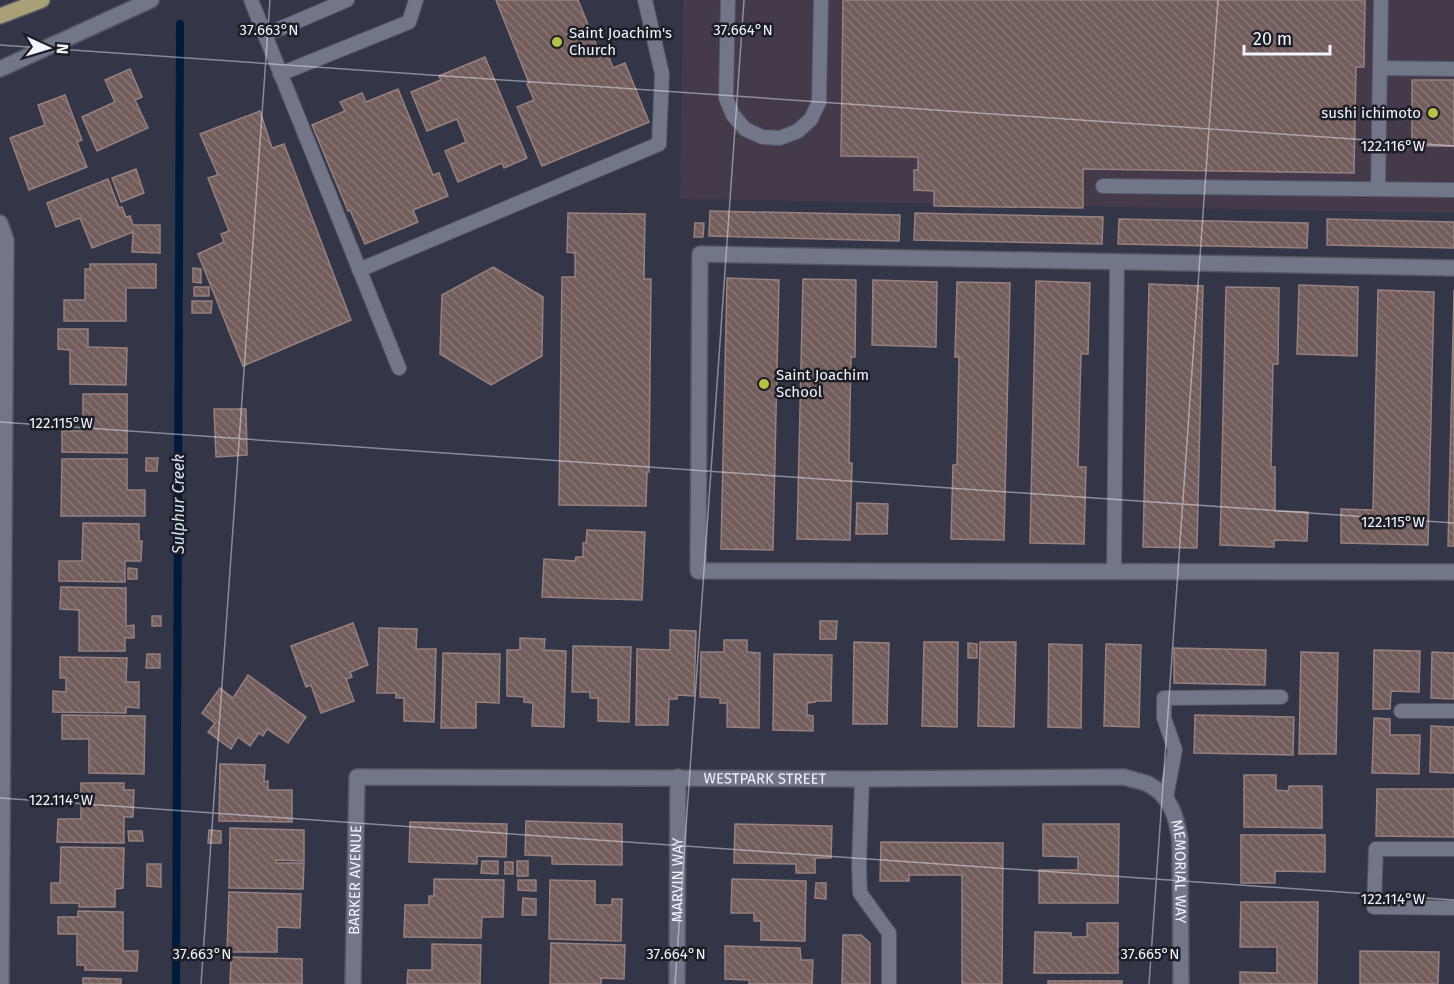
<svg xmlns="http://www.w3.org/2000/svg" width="1454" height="984" font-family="'Fira Sans',sans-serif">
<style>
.commercial{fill:#443a4a}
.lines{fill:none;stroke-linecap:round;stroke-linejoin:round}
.stream{stroke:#001a3b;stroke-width:8}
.building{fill:url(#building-back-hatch);stroke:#97807d;stroke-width:1.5}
.lane-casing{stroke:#525563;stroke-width:16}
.street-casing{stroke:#525563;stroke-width:18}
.primary-casing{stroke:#525563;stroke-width:18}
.lane{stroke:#717688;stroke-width:14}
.street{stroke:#717688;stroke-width:15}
.primary{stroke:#a9a078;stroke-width:15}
.ticks{fill:none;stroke:#f1f3fe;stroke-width:1.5;stroke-opacity:0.45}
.poi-dot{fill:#b7c147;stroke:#1c1e26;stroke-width:2}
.labels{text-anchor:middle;stroke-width:5;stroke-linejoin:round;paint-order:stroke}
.poi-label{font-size:15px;fill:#f1f3fe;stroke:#1c1e26;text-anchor:start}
.street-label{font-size:15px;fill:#f1f3fe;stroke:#1c1e26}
.water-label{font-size:16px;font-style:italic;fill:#d5e5f8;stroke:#1c1e26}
.ticks-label{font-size:15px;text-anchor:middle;fill:#f1f3fe;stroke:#1c1e26;stroke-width:5;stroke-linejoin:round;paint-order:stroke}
</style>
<defs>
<pattern id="building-back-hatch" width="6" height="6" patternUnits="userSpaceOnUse" patternTransform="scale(1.5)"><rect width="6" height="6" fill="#735d5b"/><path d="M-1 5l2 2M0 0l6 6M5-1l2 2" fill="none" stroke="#877574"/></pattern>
</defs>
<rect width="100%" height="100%" fill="#323646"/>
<path class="commercial" d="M683,0H1454V213L680,199Z"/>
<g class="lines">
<path class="stream" d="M176,984L180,24"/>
</g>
<g class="building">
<path d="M496,0H578L600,54L607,52L613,68L625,63L649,122L542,166L517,107L534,100L527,84L529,83Z"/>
<path d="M843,0H1365L1364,67H1356L1354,173L1083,169V208L934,206V191L914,190V170H918V157L841,156Z"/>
<path d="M485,57L527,158L504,168L502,163L458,182L445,151L466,142L457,119L427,131L411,92L441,80L439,76Z"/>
<path d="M130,69L142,97L135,100L148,128L97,151L82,117L115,102L105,80Z"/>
<rect x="1412" y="80" width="42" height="66"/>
<path d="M398,89L433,175L439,173L448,196L413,210L418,222L365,244L350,210L348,211L312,125L345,111L340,102L362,93L366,102Z"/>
<path d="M65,95L82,140L77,142L87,167L29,190L10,138L45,125L38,105Z"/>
<path d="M260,111L272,148L284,144L351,320L243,366L198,254L224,242L221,234L229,231L208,178L218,175L200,134Z"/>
<path d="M136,169L144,193L121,202L112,178Z"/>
<path d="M108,179L119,208L122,207L126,217L130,216L133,225H160V253L132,252L133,232L92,248L80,218L56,227L47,203Z"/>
<path d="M710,211L900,215L899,241L709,236Z"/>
<path d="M568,213L645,214L644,279H651L649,472H647L646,506L559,505L562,277H575V253L567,252Z"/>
<path d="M915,213L1103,217L1102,244L914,240Z"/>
<path d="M1119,219L1308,223L1307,248L1118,244Z"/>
<path d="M1327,219L1454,222V248L1327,245Z"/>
<path d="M695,223H704L703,237H694Z"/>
<path d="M90,264H156V288H126V321H64V300H85V269H90Z"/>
<path d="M493,267L543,297L542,356L491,385L440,354L442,295Z"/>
<path d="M193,268L201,269V283L193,282Z"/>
<path d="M727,278L779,280L773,550L721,549Z"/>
<path d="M803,279L856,280L855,357H851L849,463H852L850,540L797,539Z"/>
<path d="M873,280L937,282L936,347L872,345Z"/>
<path d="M1036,281L1090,283L1088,354H1081L1078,467H1086L1084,544L1030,543Z"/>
<path d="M957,282L1010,283L1004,540L951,539L953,465H957L959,357H955Z"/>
<path d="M1149,284L1203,286L1197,548L1143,547Z"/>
<path d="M1299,285L1358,287L1357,356L1297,354Z"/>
<rect x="194" y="287" width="15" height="9"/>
<path d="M1226,287L1279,288L1278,364H1273L1271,467H1275V511L1308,512L1307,541L1274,540V547L1220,545Z"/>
<path d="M1378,290L1434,292L1428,545L1341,543V509L1373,510Z"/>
<path d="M1454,290V546H1448Z"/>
<path d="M192,301H212L211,313H192Z"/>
<path d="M58,329H88V347L127,348L126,385L70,384V350L58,349Z"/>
<path d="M83,394H127V453L62,452V431H83Z"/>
<path d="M214,409H246L247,455L216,457Z"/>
<path d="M146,458H158L157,471H146Z"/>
<path d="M62,459H127V490H145V516H61Z"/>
<path d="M857,503L888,504L887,534H856Z"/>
<path d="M83,523L139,524V541H142L141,561H125V582L59,581V561H82Z"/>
<path d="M587,530L645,532L642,600L542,597L544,559L575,561L576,557H583V543H586Z"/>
<path d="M128,568L137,569V579H128Z"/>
<path d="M61,587L126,588V626L134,625V638H125V651H79V610L60,609Z"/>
<rect x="152" y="616" width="9" height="10"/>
<path d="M820,621H837L836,639H820Z"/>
<path d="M353,623L368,665L350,672L352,677L346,679L354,701L321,713L311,685L306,687L291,646Z"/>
<path d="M379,628L417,629L416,649H436L434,722L404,721V698H396V693H377Z"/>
<path d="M670,630L696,631L694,696L677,695V699H669L668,725H636L637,649L670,650Z"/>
<path d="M520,638L545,639L544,650L566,651L564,727L532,726L533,703L524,702V697L507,696V650H520Z"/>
<path d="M724,640H747V652L760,653L759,728L727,727V703H720V698L700,697L701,652H724Z"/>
<path d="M854,642L889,643L887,724H853Z"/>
<path d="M924,642H958L957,727L922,726Z"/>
<path d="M980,642H1016L1014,727L978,726Z"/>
<path d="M968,643L977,644V658H968Z"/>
<path d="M1049,644L1082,645L1081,728L1048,727Z"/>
<path d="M1106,644L1141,645L1139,727L1104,726Z"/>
<path d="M573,646L631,647L629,722L598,721V698H590V692H572Z"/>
<path d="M1174,648L1266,650L1265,685L1174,683Z"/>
<path d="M1374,650L1420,651L1419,692L1391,691L1390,709H1373Z"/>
<path d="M1301,652L1338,653L1336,754H1299Z"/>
<path d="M1432,652L1454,653V699L1431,698Z"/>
<path d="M443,653L500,654L499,703L476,702V728H441Z"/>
<path d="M147,654H160V668H146Z"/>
<path d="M774,654L832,655L831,701H815V702L807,703V715L813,716V731L773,730Z"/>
<path d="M60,657L127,658L126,682H139V708L126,707V713L53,712V691L66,692V678H60Z"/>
<path d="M248,675L306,717L288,743L267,729L263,736L259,733L250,746L238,737L231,749L208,732L215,723L202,713L220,688L233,698Z"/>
<path d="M62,715L145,716L144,774L89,773V739H62Z"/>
<path d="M1195,715L1294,717L1293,755L1194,753Z"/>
<path d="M1374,718L1390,719V735H1420L1419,774L1372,773Z"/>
<path d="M1431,726L1454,727V773L1430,772Z"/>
<path d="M220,764L265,765L264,782L268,781V790H292V822L219,821Z"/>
<path d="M1244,775H1276V790L1288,791L1289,786H1322V828L1244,827Z"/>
<path d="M81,783H124V790H134L133,817H124V843L57,842L58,819H81Z"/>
<path d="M1377,789H1454V837L1376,836Z"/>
<path d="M526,821L622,824V865L552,864V856L525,855Z"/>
<path d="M410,822L507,824L506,857L477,856V864L409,862Z"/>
<path d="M735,824L832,826L831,858H815V873H796V864L734,863Z"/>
<path d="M1043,824H1119L1118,903H1039V870H1078V857L1043,856Z"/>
<path d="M230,828L304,830V861L276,860V863H304L303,889L229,888Z"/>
<path d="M209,830L221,831V843H208Z"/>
<path d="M128,831H142L143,841H129Z"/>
<path d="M1241,835H1325V872L1275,871V883H1241Z"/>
<path d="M881,842L1003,843L1002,984H962V875H909V881H880Z"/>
<path d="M61,847L124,848L123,888L115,889V907H79V903H51V883H60Z"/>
<path d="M482,861H498V874L481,873Z"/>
<rect x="517" y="861" width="11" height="15"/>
<rect x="505" y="862" width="8" height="12"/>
<path d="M147,864H161V887L147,886Z"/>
<path d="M434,879L504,880L503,917H482L481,938L404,937L405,905H429V896H434Z"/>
<path d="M732,879L806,881L805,941L761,940V921H754V913H731Z"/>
<path d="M518,880H536V891L518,890Z"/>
<path d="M550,880L595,881V905H612V899H622L621,941L549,939Z"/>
<path d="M816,883H826V899L815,898Z"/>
<path d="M229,892L301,894L300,928L277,927V952H227Z"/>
<path d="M523,898L536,899V915H522Z"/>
<path d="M1241,902H1318L1317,984H1240V972L1277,973V947H1240Z"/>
<path d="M78,911L123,912V951H138L137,971L85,970V965H77V934H58V917H78Z"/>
<path d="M1087,923H1118V973H1034L1035,932L1071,933V937H1087Z"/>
<path d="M843,935H861L870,943V984H842Z"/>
<path d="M551,943L625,945L624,979L601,978V984H550Z"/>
<path d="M432,944L481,945L480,984H407L408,970H432Z"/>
<path d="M725,946L800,948L801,960H813L812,984H749V980L725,979Z"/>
<path d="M1360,951L1439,952L1438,984H1360Z"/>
<path d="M231,957L302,959V984H230Z"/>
<path d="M83,978L121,979V984H83Z"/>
<rect x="1048" y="981" width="74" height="3"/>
</g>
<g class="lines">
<defs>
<g id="lane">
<path d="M251,0L399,368"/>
<path d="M728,0L726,98L733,115L745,129L762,137L780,138L798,131L811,119L819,102L821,0"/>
<path d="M265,35L347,0"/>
<path d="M1380,68L1454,69"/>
<path d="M280,74L409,22L416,0"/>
<path d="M1103,186L1454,190"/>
<path d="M1378,189L1381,0"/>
<path d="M359,270L659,144L662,74L645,0"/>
<path d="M1114,572L1117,261"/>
<path d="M1401,711H1454"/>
<path d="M862,779L859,865L860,893L889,933V984"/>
<path d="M1166,798L1175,750L1164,718V698L1281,697"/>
<path d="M1454,849H1376L1374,907L1454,908"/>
</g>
<g id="street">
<path d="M0,69L151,0"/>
<path d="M0,223L6,240L1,984"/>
<path d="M1454,268L700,254L698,571L1454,572"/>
<path id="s1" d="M353,984L357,777L862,779L1125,777C1132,780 1141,781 1148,784C1171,796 1176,816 1180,839L1181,984"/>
<path id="s2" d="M677,984L678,777"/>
</g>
<path id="primary" d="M0,16L42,0"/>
</defs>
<use href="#lane" class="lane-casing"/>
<use href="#street" class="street-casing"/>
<use href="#primary" class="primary-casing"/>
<use href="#lane" class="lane"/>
<use href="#street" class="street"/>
<use href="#primary" class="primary"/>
</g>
<path class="ticks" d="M0,45L1454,146M0,422L1454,523M0,798L1454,900M201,984L270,0M675,984L744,0M1149,984L1218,0"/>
<g class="poi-dot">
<circle cx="557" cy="42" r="6"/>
<circle cx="1433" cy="113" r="6"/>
<circle cx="764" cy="384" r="6"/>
</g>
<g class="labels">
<g class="poi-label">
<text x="569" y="38">Saint Joachim's<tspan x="569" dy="17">Church</tspan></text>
<text x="1421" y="118" text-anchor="end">sushi ichimoto</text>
<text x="776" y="380">Saint Joachim<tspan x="776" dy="17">School</tspan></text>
</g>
<g class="street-label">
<text dy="5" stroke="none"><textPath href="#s1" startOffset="615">WESTPARK STREET</textPath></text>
<text dy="5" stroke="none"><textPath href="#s1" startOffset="1098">MEMORIAL WAY</textPath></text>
<text dy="5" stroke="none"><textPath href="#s1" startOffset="104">BARKER AVENUE</textPath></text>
<text dy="5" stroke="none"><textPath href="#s2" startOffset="104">MARVIN WAY</textPath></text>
</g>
<g class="water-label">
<text transform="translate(178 504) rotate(-90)" y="6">Sulphur Creek</text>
</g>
</g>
<g class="ticks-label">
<text x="269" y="35">37.663°N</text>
<text x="743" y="35">37.664°N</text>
<text x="1393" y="151">122.116°W</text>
<text x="61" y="428">122.115°W</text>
<text x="1393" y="527">122.115°W</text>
<text x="61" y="805">122.114°W</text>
<text x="1393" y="904">122.114°W</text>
<text x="202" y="959">37.663°N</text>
<text x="676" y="959">37.664°N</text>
<text x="1150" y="959">37.665°N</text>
</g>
<g transform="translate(48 48) rotate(94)" stroke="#1c1e26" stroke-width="4.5" paint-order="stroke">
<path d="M0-4.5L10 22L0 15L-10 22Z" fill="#f1f3fe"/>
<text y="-9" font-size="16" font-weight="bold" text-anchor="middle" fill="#f1f3fe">N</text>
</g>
<path d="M1244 45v9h86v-9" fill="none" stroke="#f1f3fe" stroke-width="3"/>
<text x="1253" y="45" font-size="18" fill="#f1f3fe" stroke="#1c1e26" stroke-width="4.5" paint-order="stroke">20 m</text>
</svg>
